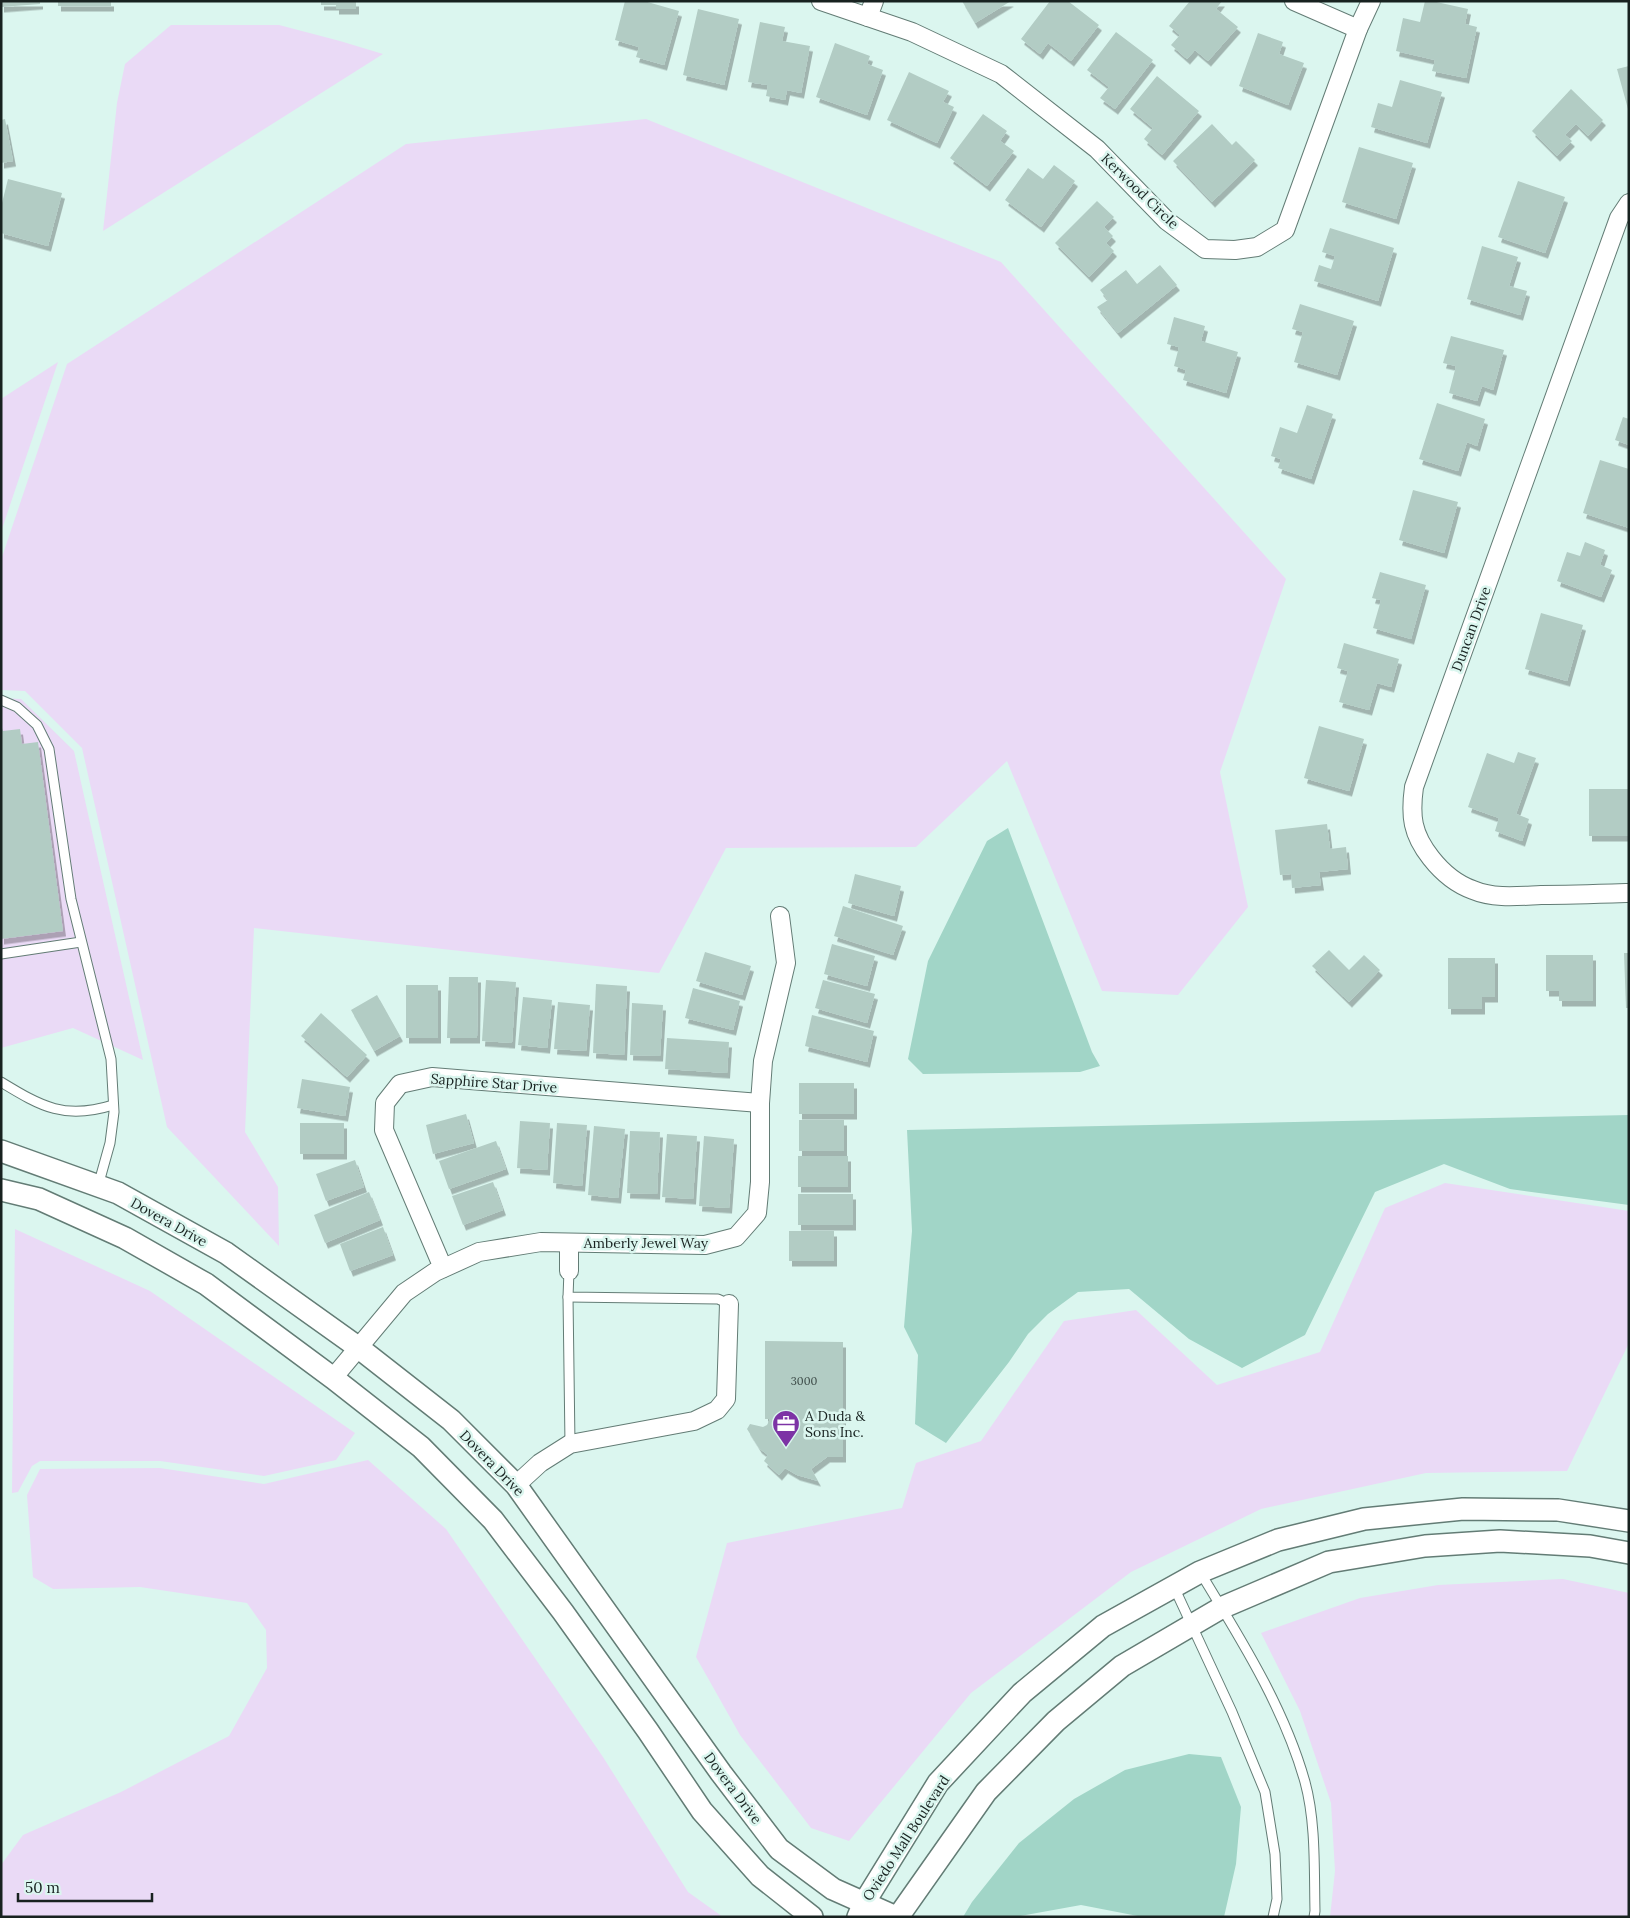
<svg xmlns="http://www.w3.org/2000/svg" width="1630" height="1918" font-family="Lora,serif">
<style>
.green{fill:#eadaf6}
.water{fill:#a1d5c7}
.building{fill:#b2ccc4;filter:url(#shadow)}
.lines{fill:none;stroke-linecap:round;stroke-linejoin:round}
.service-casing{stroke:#637c75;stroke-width:11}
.minor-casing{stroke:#637c75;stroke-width:20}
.tertiary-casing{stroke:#637c75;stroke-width:24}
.service{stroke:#fff;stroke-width:9}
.minor{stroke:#fff;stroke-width:18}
.tertiary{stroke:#fff;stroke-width:21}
.labels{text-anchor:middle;stroke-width:5;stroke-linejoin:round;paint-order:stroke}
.number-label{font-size:11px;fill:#3e4c49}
.street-label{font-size:14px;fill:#182220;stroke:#dbf6ef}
.poi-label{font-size:14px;fill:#182220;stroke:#dbf6ef;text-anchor:start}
</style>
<defs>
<filter id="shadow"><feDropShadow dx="3" dy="5.5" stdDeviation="0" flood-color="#0004"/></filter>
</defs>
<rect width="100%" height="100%" fill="#dbf6ef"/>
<g class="green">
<path d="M171,25H279L340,41L383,54L103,231L117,103L125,64Z"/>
<path d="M646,119L1001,262L1286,579L1220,772L1248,907L1178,995L1102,991L1007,761L916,847L726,848L659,973L254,928L245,1132L278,1187L279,1246L167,1127L82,748L25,691L1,690V560L67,364L406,144Z"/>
<path d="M58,362L1,532V399Z"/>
<path d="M1,698L21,699L74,751L143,1060L73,1028L1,1048Z"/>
<path d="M1445,1183L1629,1211V1343L1567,1471L1426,1473L1261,1509L1131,1572L971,1693L849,1841L811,1828L740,1735L696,1657L727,1543L902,1508L916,1463L981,1441L1064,1321L1136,1310L1217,1385L1320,1352L1385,1208Z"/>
<path d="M15,1229L150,1291L355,1433L336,1460L264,1476L160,1461H40L32,1466L18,1492L12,1493Z"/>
<path d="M368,1460L446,1529L603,1757L688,1892L723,1917H1V1865L23,1835L121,1792L229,1736L267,1668L266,1630L247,1603L140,1587L53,1589L33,1577L27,1495L40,1469L160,1468L264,1484Z"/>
<path d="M1563,1579L1629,1593V1917H1330L1335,1871L1331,1803L1300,1711L1261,1633L1360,1598L1438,1585Z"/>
</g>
<g class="water">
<path d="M1008,828L1092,1052L1100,1066L1080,1072L923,1074L908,1059L928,961L987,841Z"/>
<path d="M1629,1115V1205L1510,1189L1444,1164L1375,1192L1305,1335L1242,1368L1189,1339L1129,1289L1078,1292L1048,1314L1028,1334L1009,1362L946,1443L915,1424L918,1355L904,1327L912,1231L907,1130Z"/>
<path d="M1189,1754L1221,1757L1241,1807L1236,1864L1224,1917H1143L1081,1905L1015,1917H963L972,1902L1019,1843L1074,1799L1125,1770Z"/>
</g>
<g class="building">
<path d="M1,1H40V4L1,7Z"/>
<rect x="58" y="1" width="53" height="5"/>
<path d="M321,1H356V9H336V5H321Z"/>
<path d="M625,1H644L679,11L664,65L636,57L639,47L615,40Z"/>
<path d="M962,1H1011L975,23Z"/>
<path d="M1050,1H1068L1099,25L1071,61L1048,43L1040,54L1021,39Z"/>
<path d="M1190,1H1222L1216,9L1238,27L1208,61L1195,50L1187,59L1171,45L1180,35L1169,26Z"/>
<path d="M1425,1H1432L1468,9L1465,24L1477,27L1466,78L1432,71L1435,60L1396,51L1403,18L1420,22Z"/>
<path d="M698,9L739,19L724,85L683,75Z"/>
<path d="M760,22L785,27L782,41L810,46L801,93L787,90L785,100L766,96L768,85L748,82Z"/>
<path d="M1116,32L1153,60L1115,109L1100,98L1109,87L1087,70Z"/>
<path d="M1258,33L1283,42L1279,54L1304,63L1288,105L1239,86Z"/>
<path d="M835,43L870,56L867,64L883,70L867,115L816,97Z"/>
<path d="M1629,66V109H1628L1617,69Z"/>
<path d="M909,72L949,91L943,102L954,107L937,143L887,120Z"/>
<path d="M1157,76L1199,111L1162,155L1144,139L1153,128L1130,109Z"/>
<path d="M1400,80L1442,92L1427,143L1371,127L1378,103L1392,107Z"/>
<path d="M1571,89L1603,120L1588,136L1576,124L1565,135L1572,141L1557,156L1532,131Z"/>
<path d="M983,114L1007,131L1000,141L1014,151L987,186L950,158Z"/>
<path d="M5,119L13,161L1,163V120Z"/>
<path d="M1212,124L1232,145L1236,141L1255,160L1212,202L1173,161Z"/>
<path d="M1359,147L1413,163L1396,219L1342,202Z"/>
<path d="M1054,165L1075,181L1041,227L1005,200L1028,168L1043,179Z"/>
<path d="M8,179L62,193L48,246L1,233V207Z"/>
<path d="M1518,181L1565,197L1545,253L1498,237Z"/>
<path d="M1097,201L1114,217L1104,227L1113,236L1106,243L1114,251L1089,277L1055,243Z"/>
<path d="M1330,228L1394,248L1378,301L1314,281L1319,265L1331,269L1335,256L1322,252Z"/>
<path d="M1482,246L1518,257L1509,286L1527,291L1520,315L1467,299Z"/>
<path d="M1160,265L1177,285L1118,333L1097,307L1108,300L1100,290L1126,270L1137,284Z"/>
<path d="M1300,304L1354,321L1337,375L1294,362L1303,332L1292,329Z"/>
<path d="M1174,317L1205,326L1201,341L1238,352L1226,393L1183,380L1186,370L1174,366L1179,347L1167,344Z"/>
<path d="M1451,336L1504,350L1493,390L1482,386L1477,401L1449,393L1456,366L1443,363Z"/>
<path d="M1437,403L1485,419L1477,446L1467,442L1458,471L1419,459Z"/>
<path d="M1307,405L1333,414L1311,479L1278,468L1281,459L1271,456L1280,427L1297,433Z"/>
<path d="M1623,417L1629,419V445L1615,440Z"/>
<path d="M1600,460L1629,469V528L1583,513Z"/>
<path d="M1413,490L1458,502L1444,553L1399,540Z"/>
<path d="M1585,542L1605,550L1600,565L1612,570L1601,597L1557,581L1567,552L1580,556Z"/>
<path d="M1380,572L1426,585L1411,639L1373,628L1381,600L1372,598Z"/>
<path d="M1541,613L1583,625L1567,681L1525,669Z"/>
<path d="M1344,643L1399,659L1391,687L1377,683L1369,710L1339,702L1348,671L1337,668Z"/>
<path d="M1,725L3,731L20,729L22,744L38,742L63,931L1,939Z"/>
<path d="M1319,726L1364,739L1349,791L1304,778Z"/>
<path d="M1518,752L1536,758L1516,814L1529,819L1522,841L1495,831L1499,818L1468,807L1487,753L1514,763Z"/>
<rect x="1589" y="789" width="40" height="47"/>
<path d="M1327,824L1330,849L1346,847L1348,869L1319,872L1321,885L1292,888L1291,874L1280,875L1275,830Z"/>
<path d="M855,874L901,886L894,916L848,903Z"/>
<path d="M843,906L903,926L893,955L834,936Z"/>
<path d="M832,944L875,956L867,986L824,974Z"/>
<path d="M1329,950L1349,970L1364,955L1380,970L1349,1002L1312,966Z"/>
<path d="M705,952L751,966L742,995L696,981Z"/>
<path d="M1624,953H1629V1008H1626Z"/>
<path d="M1546,955H1593V1001H1559V991H1546Z"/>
<path d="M1448,958H1495V997H1482V1009H1448Z"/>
<path d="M449,977H478L477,1038H447Z"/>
<path d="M486,980L516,982L512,1043L482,1041Z"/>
<path d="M823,980L875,994L867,1023L815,1008Z"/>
<path d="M596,984L627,986L624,1055L593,1053Z"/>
<rect x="406" y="985" width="32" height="53"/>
<path d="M693,988L740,1001L733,1030L685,1018Z"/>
<path d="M377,995L400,1036L374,1051L351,1010Z"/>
<path d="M523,997L552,1000L547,1048L518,1045Z"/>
<path d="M558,1002L590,1005L586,1051L554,1049Z"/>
<path d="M632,1003L663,1005L660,1056L630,1055Z"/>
<path d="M321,1013L367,1055L347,1077L301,1036Z"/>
<path d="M812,1015L874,1031L867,1062L805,1046Z"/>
<path d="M667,1038L729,1042L727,1073L665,1069Z"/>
<path d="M302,1079L350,1087L345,1116L297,1108Z"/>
<rect x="799" y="1083" width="55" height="31"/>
<path d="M466,1114L474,1143L433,1154L426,1125Z"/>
<rect x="799" y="1120" width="45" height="31"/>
<path d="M520,1121L550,1123L547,1170L517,1168Z"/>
<rect x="300" y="1123" width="44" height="31"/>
<path d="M557,1123L587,1125L582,1186L553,1183Z"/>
<path d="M594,1126L625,1129L618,1198L588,1195Z"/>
<path d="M630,1131L660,1132L657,1194L627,1193Z"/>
<path d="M667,1134L697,1136L693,1199L662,1197Z"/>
<path d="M704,1136L734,1139L729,1208L699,1206Z"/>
<path d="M496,1141L506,1169L449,1189L439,1161Z"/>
<rect x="798" y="1156" width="50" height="31"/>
<path d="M355,1160L364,1187L326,1201L316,1174Z"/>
<path d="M493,1182L503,1210L463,1225L452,1196Z"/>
<path d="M369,1192L380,1220L325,1243L314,1215Z"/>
<rect x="798" y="1194" width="55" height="31"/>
<path d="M383,1227L393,1255L350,1271L340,1244Z"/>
<rect x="789" y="1231" width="45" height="30"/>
<path d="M765,1341L843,1342V1457H827L811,1469L818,1481L797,1475L785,1468L779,1475L764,1461L768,1455L759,1448L747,1429L750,1424L763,1427L767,1425L770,1419H765Z"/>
</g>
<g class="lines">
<defs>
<g id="service">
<path d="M1,700L17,707L37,725L49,749L71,899L111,1059L114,1112L110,1143L98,1186"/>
<path d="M1,954L81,942"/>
<path d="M1,1082C42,1107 65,1120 113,1105"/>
<path d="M569,1271L568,1297L718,1299L729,1304"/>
<path d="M568,1297L570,1444"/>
<path d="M1200,1572C1240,1638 1284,1707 1305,1782C1316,1822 1314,1870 1315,1911L1314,1917"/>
<path d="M1174,1587L1232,1712L1265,1792L1275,1854L1277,1899L1273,1917"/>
</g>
<g id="minor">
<path d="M821,1L912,32L1001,74L1097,149L1167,221L1205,249L1235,250L1257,247L1285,230L1358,29L1371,1"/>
<path d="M1294,1L1358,29"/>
<path d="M868,17L874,1"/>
<path d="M1629,203L1619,218L1414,787C1410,816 1412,834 1431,858C1442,872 1456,884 1473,890C1494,899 1519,896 1541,895C1570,895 1599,894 1629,893"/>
<path d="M569,1243V1271"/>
<path d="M443,1268L384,1130L385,1103L400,1084L432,1077L760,1103"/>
<path d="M333,1378L404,1293L435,1272L479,1252L541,1242L705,1245L736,1237L757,1213L760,1182V1103L763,1061L786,963L780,916"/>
<path d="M516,1485L540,1463L570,1444L694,1421L717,1410L726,1399L729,1304"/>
</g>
<g id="tertiary">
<path d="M1,1151L118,1193L226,1253L359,1348L451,1420L516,1485L721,1773L779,1849L833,1889L896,1917"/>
<path d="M1,1190L39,1199L125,1238L206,1284L333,1378L421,1447L493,1520L563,1612L648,1731L702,1811L760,1876L812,1917"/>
<path d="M858,1917L864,1903L938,1783L1022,1693L1103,1626L1200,1572L1278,1540L1364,1519L1463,1509L1558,1510L1629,1521"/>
<path d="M898,1917L986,1792L1056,1721L1122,1666L1221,1608L1329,1562L1425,1546L1500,1541L1590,1546L1629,1553"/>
</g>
</defs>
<use href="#service" class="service-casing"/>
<use href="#minor" class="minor-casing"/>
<use href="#tertiary" class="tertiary-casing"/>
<use href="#service" class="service"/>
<use href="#minor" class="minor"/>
<use href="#tertiary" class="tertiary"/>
</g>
<defs>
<symbol id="office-pin" viewBox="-11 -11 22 30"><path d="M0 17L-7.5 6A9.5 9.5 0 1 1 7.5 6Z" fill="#7d33a5" stroke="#dbf6ef"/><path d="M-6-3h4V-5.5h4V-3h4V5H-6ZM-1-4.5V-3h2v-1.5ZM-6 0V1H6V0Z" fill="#fff"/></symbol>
</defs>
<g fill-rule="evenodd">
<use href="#office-pin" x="770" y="1408" width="32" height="43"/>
</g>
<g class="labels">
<g class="number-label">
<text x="804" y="1385">3000</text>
</g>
<g class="street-label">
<text transform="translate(1140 191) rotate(44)" y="5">Kerwood Circle</text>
<text transform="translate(1471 629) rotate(-70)" y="5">Duncan Drive</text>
<text transform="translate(494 1083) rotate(4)" y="5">Sapphire Star Drive</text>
<text transform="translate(169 1222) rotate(29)" y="5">Dovera Drive</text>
<text x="646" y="1248">Amberly Jewel Way</text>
<text transform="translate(492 1463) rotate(46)" y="5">Dovera Drive</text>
<text transform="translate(733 1788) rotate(53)" y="5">Dovera Drive</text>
<text transform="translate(906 1838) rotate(-57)" y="5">Oviedo Mall Boulevard</text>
</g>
<g class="poi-label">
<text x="805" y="1421">A Duda &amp;<tspan x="805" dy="16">Sons Inc.</tspan></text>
</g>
</g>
<rect width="1630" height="1918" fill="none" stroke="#182220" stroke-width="5"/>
<path d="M18 1893v8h134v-8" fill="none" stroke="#182220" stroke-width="2.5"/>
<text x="25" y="1893" font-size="15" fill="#182220" stroke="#dbf6ef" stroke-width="4" paint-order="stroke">50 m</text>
</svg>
